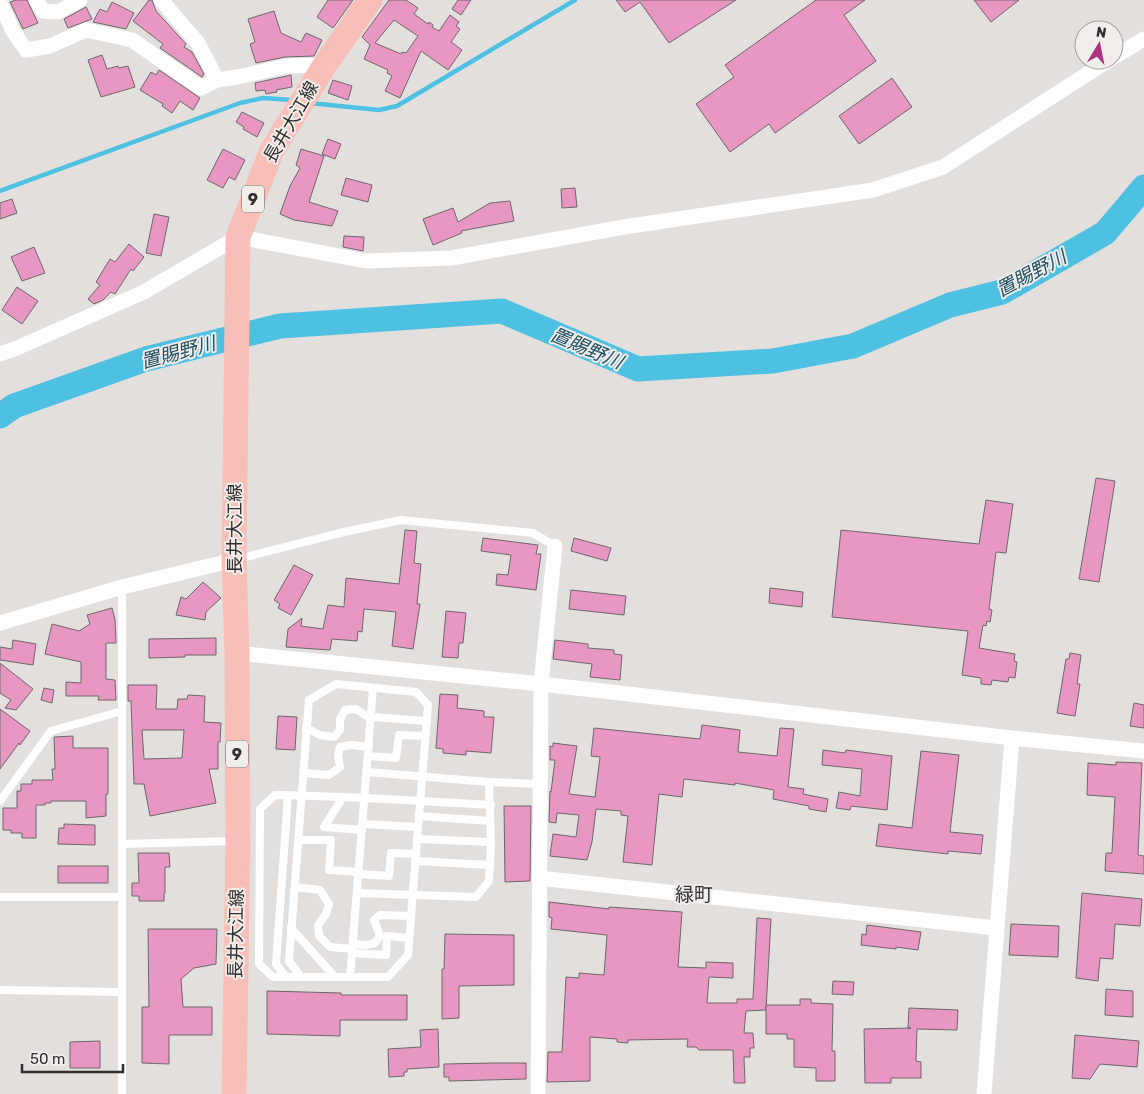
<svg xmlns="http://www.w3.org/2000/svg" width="1144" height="1094" font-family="Rubik,'Noto Sans JP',sans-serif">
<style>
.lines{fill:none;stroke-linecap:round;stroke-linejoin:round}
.stream{stroke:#4ec0e2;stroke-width:4.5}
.river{stroke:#4ec0e2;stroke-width:25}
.building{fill:#e896c2;stroke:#6c686a;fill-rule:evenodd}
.service{stroke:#fff;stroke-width:8}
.minor{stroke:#fff;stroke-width:15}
.primary{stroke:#f8bfb9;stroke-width:25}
.labels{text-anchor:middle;stroke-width:4;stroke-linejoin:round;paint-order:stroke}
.shield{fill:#f0edea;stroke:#6a6766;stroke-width:1}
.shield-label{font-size:16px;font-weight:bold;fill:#302e2d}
.street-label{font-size:18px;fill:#302e2d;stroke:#f0edea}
.water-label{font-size:19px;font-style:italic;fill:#215160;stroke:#f0edea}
.neighbourhood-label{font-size:19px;fill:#343230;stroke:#f0edea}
</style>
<rect width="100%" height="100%" fill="#e3dfdd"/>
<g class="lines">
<g class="stream">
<path d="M310,103L379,110L397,106L575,0"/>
<path d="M0,191L240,103L263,98L292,100"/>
</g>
<path class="river" d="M0,416L14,406L146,359L280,326L502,311L638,369L773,361L853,346L950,305L1002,292L1105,233L1144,187"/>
</g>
<g class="building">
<path d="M16,0H27L38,23L23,29L10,2Z"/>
<path d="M149,0H152L156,11L186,44L184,47L192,52L204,74L202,77L160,48L163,44L133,21Z"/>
<path d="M328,0H353L333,28L317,17Z"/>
<path d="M389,0H406L418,8L414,14L428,24L429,22L433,25L432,27L439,31L450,15L459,22L456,26L460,29L451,42L462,50L448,70L421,51L400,98L385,91L392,76L387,73L388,70L364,59L370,45L362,37ZM394,20L418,36L406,53L402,52L401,54L375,43Z"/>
<path d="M458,0H471L461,15L452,9Z"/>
<path d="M616,0H736L669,43L640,2L625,12Z"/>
<path d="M816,0H865L844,15L876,61L775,133L769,124L730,152L696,104L734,77L725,65Z"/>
<path d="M974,0H1019L991,22Z"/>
<path d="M112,2L134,13L126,29L93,22L100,9L107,12Z"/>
<path d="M86,7L92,19L68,28L64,19Z"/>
<path d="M274,11L281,33L301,42L306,33L322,40L314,56L285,57L256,63L250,44L255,42L248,19Z"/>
<path d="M102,55L107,69L118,66L119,68L128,66L135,87L101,97L88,60Z"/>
<path d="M159,70L200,98L193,110L180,101L172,113L162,106L163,104L140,90L151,72L156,75Z"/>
<path d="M291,75L292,87L276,90L277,92L266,94L265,90L256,91L255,83Z"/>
<path d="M892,78L912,107L859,144L839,116Z"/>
<path d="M333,80L352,86L348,100L328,93Z"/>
<path d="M242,112L264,123L257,137L243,129L244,127L236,122Z"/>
<path d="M328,139L341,144L335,159L322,154Z"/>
<path d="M223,149L245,160L235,180L229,177L223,188L207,180Z"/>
<path d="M301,149L324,156L309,202L338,211L332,226L294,220L280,214L290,186L300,168L296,165Z"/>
<path d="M346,178L372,185L368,202L341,195Z"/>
<path d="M575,188L577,207L562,208L561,189Z"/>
<path d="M12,199L17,213L0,219V203Z"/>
<path d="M510,201L514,221L461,231L462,233L433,245L423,219L453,208L458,222L490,203Z"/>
<path d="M154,214L169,217L161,256L146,253Z"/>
<path d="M344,236L364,237L363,251L343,247Z"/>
<path d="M129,244L144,257L133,271L131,269L115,294L111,292L103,300L94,304L88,299L100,285L96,282L110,259L115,262Z"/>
<path d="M34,247L45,273L22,281L11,257Z"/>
<path d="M17,287L38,301L22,324L2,310Z"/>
<path d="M1096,478L1115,481L1099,582L1079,579Z"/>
<path d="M986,500L1013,504L1006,553L996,552L989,609L992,610L990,622L987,621L986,626L983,625L979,648L1015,654L1014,661L1017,662L1015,678L1009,677L1008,682L992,680L991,685L981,684V678L962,675L968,631L832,617L841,530L979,544Z"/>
<path d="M405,530L417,531L414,563L421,564L417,604H420L413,649L392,646L396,612L364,609L362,632L358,631L357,641L332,639L330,650L286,647L288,629L302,618L301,626L323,629L328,605L344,607L346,578L399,584Z"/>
<path d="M483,538L538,545L536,554H541L536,590L496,585L497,574L508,575L511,555L481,551Z"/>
<path d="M574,538L611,548L607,561L571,551Z"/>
<path d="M294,565L313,575L291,615L278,608L280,604L274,600Z"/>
<path d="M203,582L221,598L206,612L205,620L176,615L181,597L186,599Z"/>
<path d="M770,588L803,592L802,607L769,603Z"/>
<path d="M571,590L626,596L624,615L569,609Z"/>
<path d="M112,608L115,620L116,643H106V679L115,680L116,700H98L99,696H66V682L81,683V662L45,654L52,624L79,631L90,624L87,615Z"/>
<path d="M446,611L466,613L463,643H459L458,658L442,657Z"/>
<path d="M216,638V655H185V657L149,658V639Z"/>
<path d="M13,640L36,644L33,665L0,660V647L12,649Z"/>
<path d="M555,640L588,644V648L614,650V654L622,655L620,680L590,677L592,664L553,659Z"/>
<path d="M1070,653L1081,655L1077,684H1080L1075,716L1057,713L1066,659H1069Z"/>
<path d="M0,663L33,689L16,710L5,708L11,700L0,693Z"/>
<path d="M128,685H157L156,709H177L178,699H187L188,695L205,696L204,722L221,723L220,742H218V769H209L216,803L150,816L144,784H134L131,701H128ZM142,730H184L182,758L144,759Z"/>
<path d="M44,688L54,690L52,703L41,700Z"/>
<path d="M440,694L458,695L457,708L484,711V717H494L491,753L466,751V755L443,753V749L436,748Z"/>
<path d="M1134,703L1144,705V728L1130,726Z"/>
<path d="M0,709L30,731L20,745L19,743L0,769Z"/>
<path d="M278,716L297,717L295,750L276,749Z"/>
<path d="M702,725L740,730L738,752L777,756L780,728L794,729L788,787L804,789L803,794L828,799L826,812L809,809V806L773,799L774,790L735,783V785L684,779L682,797L659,794L652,865L623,862L628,816L621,815V811L596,809L592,842L587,860L550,856L553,834L576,837L579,815L557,813L556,823L549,822L550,791L551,792L555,760H550V746L553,747V743L577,746L569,794L595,797L600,757L591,756L594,728L700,739Z"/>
<path d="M73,736V748H108V794H106V816L86,818V801H51V803H45V805H36V838H22V833H11V830H3V808H17V791H21V784H32V780H53L52,769H55L54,737Z"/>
<path d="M823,750L845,753L846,750L892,756L887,810L851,806L850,810L836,808L839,792L860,796L862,769L822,765Z"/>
<path d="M921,751L959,755L950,832L983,835L981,854L948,851V854L876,846L879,824L912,828Z"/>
<path d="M1116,762L1142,763L1138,855L1144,856V874L1105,871L1106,853H1112L1115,797L1087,795L1088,763L1116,765Z"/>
<path d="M504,806H531L530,881L505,882Z"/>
<path d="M64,824L95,825V845L58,844L59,828H64Z"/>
<path d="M138,853H169L170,867H165V893H164V901H139V896H132V883H139Z"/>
<rect x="58" y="866" width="50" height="17"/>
<path d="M1082,893L1142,899L1140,926L1115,924L1113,959L1100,958L1098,981L1076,978Z"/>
<path d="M549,902L609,909V907L682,912L678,967L706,968V962L733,963V978L709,977L707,1003H737V999H753L757,918L771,919L766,1010L746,1011L744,1033H753L754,1048H750V1057H744L745,1083H734L733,1050H699L696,1047H687L688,1039L628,1040V1043L617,1042V1039L590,1037V1081L547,1082L548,1052H562L566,977L579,978V973L604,975L607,935L551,929L552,918L549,917Z"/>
<path d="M1011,924L1059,926L1058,957L1009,955Z"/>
<path d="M867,925L921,932L918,950L896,947V949L861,945L862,934L866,935Z"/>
<path d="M148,929H217L216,964L194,968L181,979L183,1007H212V1035H169V1064L142,1063V1007H149Z"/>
<path d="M445,934L514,935V985L459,986V1018L442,1019V969H444Z"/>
<path d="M833,981L854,982L853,995L832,994Z"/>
<path d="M1106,989L1133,991V1017L1105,1015Z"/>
<path d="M267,991L341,993V995H407V1020H340V1036L267,1034Z"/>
<path d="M800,999H811V1003L833,1004L832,1051H835V1081H816V1068L794,1067V1039H787V1034H766V1005H800Z"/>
<path d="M909,1008L958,1010L957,1030L917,1029L916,1061L921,1062V1078H891V1083H865L864,1029L911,1028H908Z"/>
<path d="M438,1029L439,1067L407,1069V1072H404V1076L389,1077L388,1049L421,1047L420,1030Z"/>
<path d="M1075,1035L1139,1041L1137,1067L1100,1064L1090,1079L1072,1078Z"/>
<path d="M100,1041V1068H70V1042Z"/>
<path d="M492,1063H526V1079L449,1081V1077H444V1064Z"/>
</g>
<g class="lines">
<g class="service">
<path d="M238,559L344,532L401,520L533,533L555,546"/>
<path d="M371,717L427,721"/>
<path d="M306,728L320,735L334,737L340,730V719L345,710L356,709L371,719"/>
<path d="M368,756L396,758L399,735L425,736"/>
<path d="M367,772L489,782L540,784"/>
<path d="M304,773L329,775L340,767L338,755L340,747L351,745L369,747"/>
<path d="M343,797L324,827L362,830"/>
<path d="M0,801L51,731L122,711"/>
<path d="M419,816L490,821"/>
<path d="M363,824L418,827"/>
<path d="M417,839L491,842"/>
<path d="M299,840H331L329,870L359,872"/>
<path d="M123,844L236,841"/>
<path d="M415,861L490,865"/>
<path d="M359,874L389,876L391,853L416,854"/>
<path d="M295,887L320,890L329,904L326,914L318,925L319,936L330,947L353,949"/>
<path d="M357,893L476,897L489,881L491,842L489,782"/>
<path d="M0,897H121"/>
<path d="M291,928L335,977"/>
<path d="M353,944L367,945L375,943L380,936L374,920L380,915L411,916"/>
<path d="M352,953L386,955L387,936L409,938"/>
<path d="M286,977L276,964L288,795"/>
<path d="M301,977L289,961L309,700L336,684L416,692L428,705C425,742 422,779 419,816L408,955L388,977H273L259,964L260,809L275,795C347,796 419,801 491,805"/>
<path d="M350,977L373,688"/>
<path d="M0,990L121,992"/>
<path d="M122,1094V587"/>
</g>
<g class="minor">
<path d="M36,0L43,11L58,12L80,0"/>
<path d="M161,0L198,43L217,80L237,77L287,66L325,65"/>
<path d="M0,3L13,31L26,50L50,46L86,30L132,40L201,88L217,80"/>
<path d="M1114,57L1144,39"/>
<path d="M0,354L17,348L144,292L238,237L366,261L451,258L624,227L873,190L943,167L1109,60"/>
<path d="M0,623L122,587L234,560"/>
<path d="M237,653L541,684L1012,738L1144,751"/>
<path d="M539,878L996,928"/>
<path d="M538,1094L541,684L555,546"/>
<path d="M984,1094L1012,738"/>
</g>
<path class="primary" d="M234,1094L238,841L237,653L234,560L238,237L272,150L325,65L370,0"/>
</g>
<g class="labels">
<g class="shield">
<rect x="242" y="185.5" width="22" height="27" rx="4"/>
<rect x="226" y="740.5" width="22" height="27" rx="4"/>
</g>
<g class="shield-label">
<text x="253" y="205">9</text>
<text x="237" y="760">9</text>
</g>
<g class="street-label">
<text transform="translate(291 122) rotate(-60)" y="6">長井大江線</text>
<text transform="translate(235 529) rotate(-90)" y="6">長井大江線</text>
<text transform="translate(236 934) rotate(-89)" y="6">長井大江線</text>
</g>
<g class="water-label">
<text transform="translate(1031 273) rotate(-28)" y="7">置賜野川</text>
<text transform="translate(587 348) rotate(23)" y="7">置賜野川</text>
<text transform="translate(178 352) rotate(-15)" y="7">置賜野川</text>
</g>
<g class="neighbourhood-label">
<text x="694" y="901">緑町</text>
</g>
</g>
<g transform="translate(1099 45) rotate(10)"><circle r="24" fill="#f0edea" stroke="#a3a19e"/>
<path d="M0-4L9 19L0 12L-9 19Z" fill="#ae3284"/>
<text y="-8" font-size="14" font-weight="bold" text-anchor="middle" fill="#302e2d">N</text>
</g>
<path d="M22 1064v8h101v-8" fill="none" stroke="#302e2d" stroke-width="2.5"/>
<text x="30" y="1064" font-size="15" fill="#302e2d" stroke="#f0edea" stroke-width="4" paint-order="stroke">50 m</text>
</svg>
